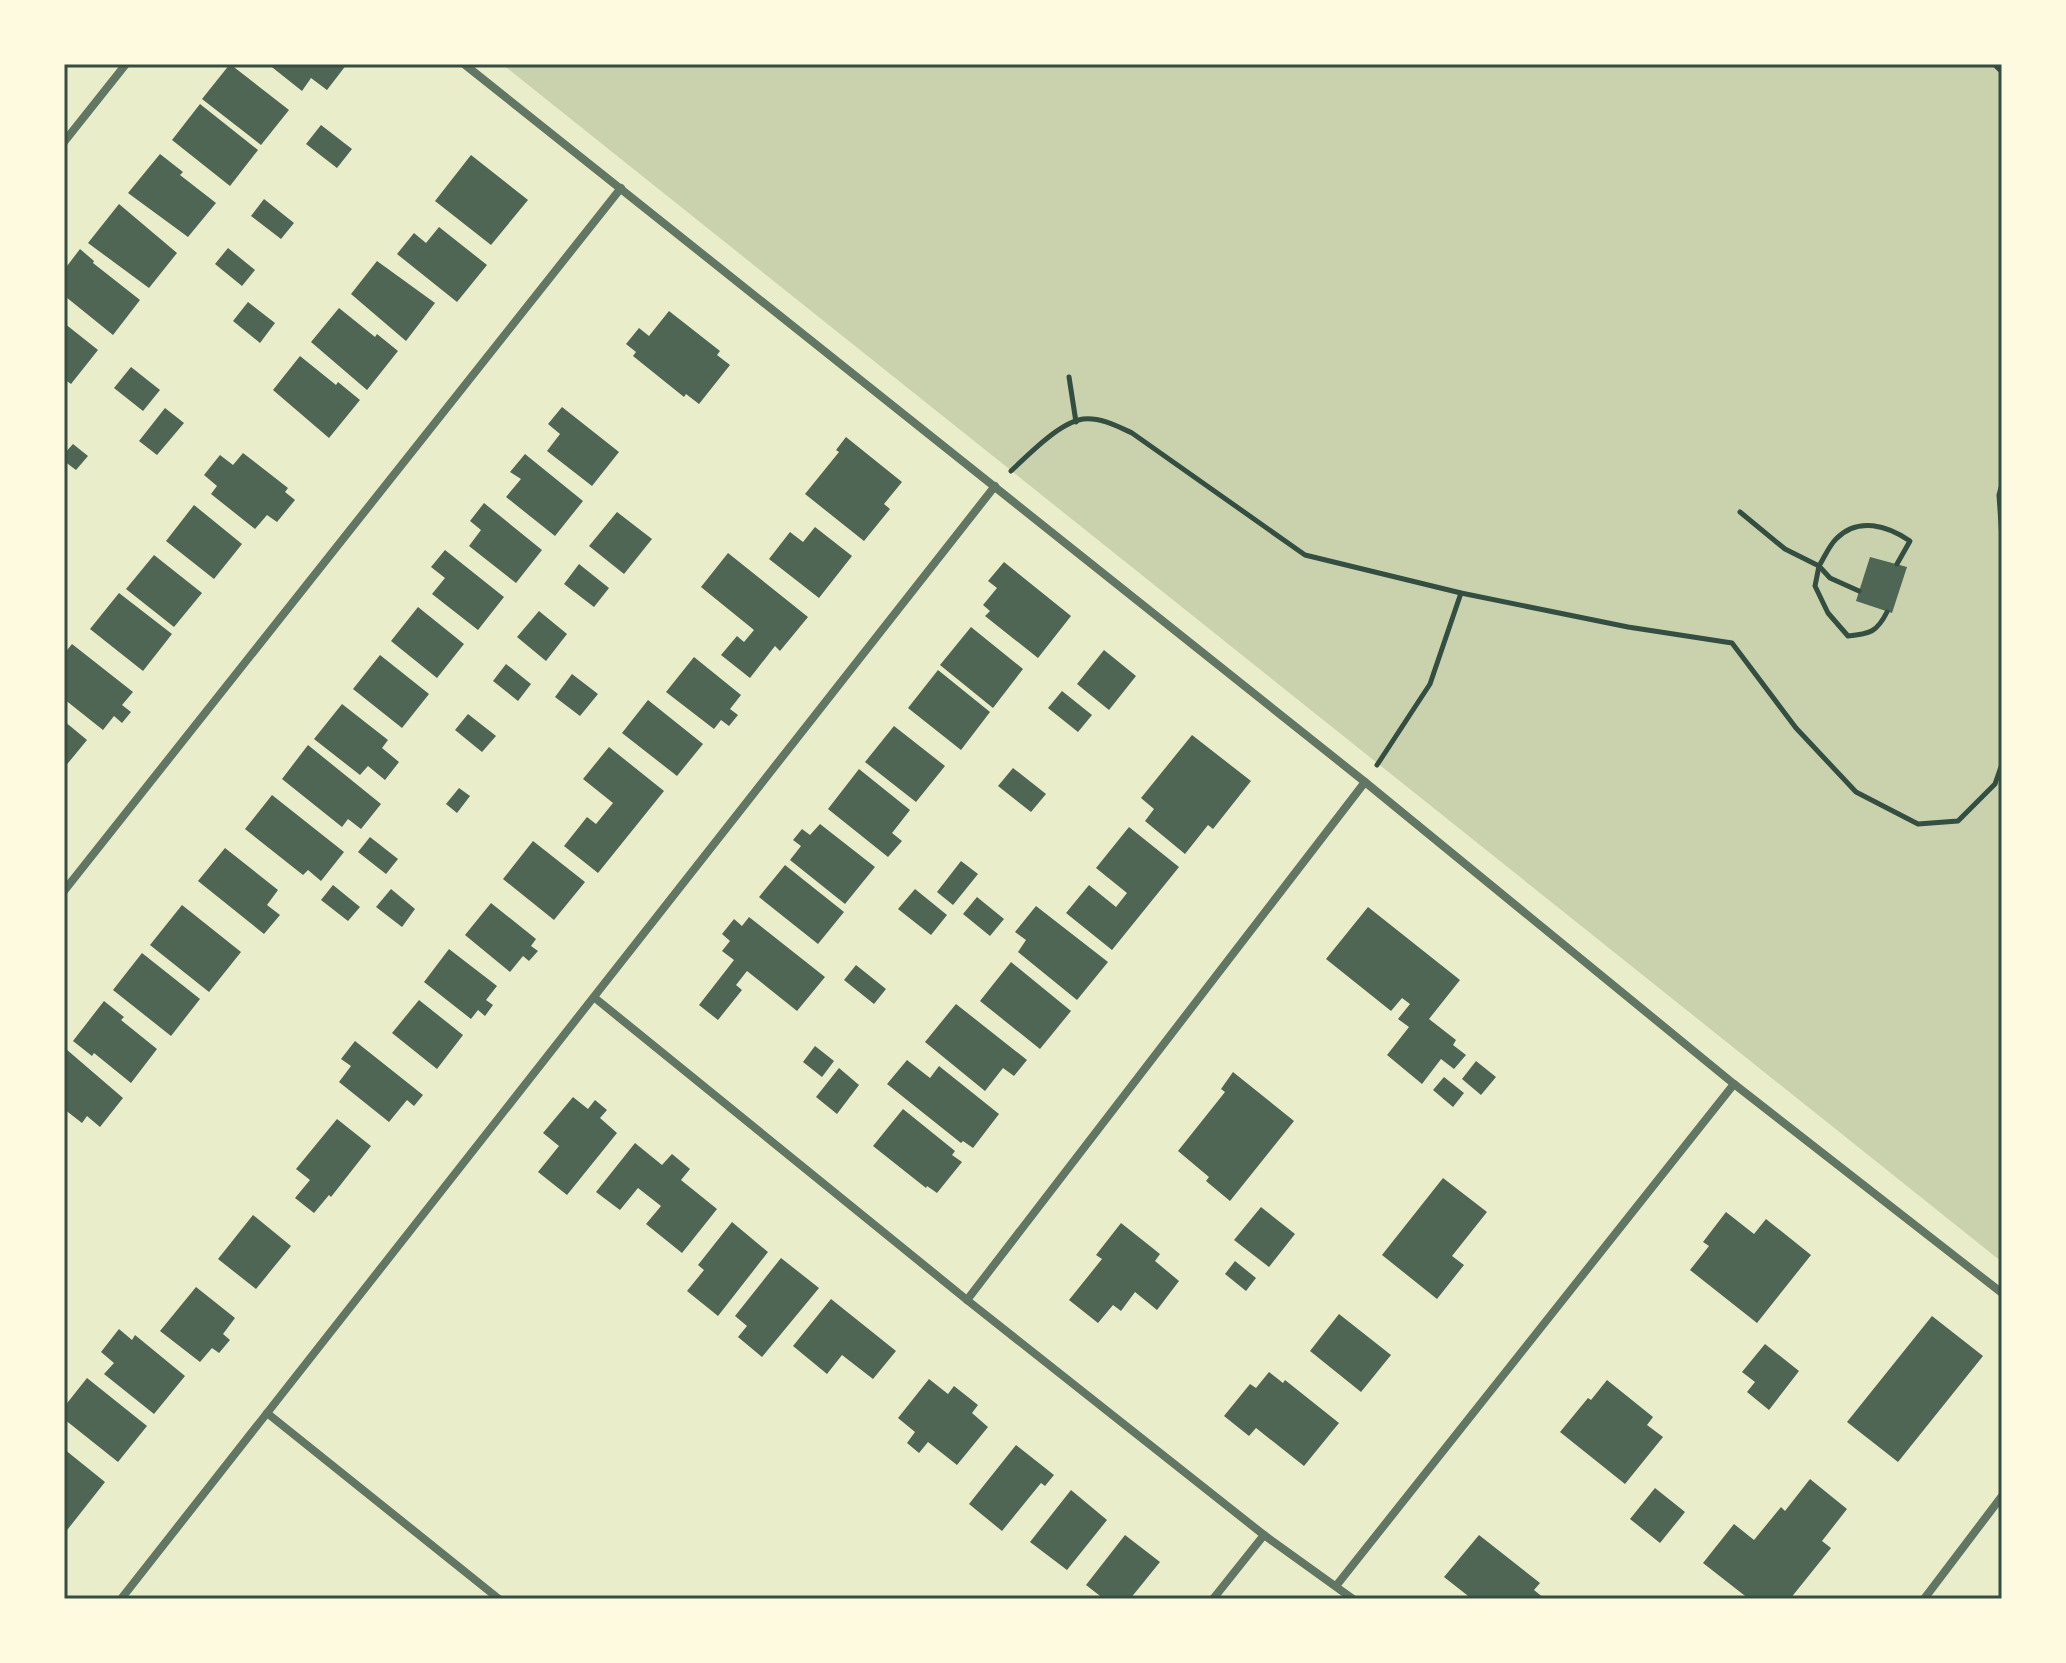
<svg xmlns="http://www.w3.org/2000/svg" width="2066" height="1663" font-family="Roboto,sans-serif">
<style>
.green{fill:#cad2ad}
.building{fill:#4f6655}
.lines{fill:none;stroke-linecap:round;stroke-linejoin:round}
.path{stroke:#344e41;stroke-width:5}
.minor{stroke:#617663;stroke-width:8}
.neatline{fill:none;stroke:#344e41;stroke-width:3}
</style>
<rect width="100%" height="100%" fill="#e9edc9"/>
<path class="green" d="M502,64H2002V1262Z"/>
<g class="building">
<path d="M230,64L289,110L261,145L202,99Z"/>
<path d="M268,64H347L327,90L311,78L302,91Z"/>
<path d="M200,104L258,150L230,186L172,140Z"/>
<path d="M321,125L352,149L337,168L306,144Z"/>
<path d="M160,154L183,172L180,175L216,203L188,237L128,193Z"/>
<path d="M471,155L528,200L491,245L435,201Z"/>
<path d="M264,199L294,223L281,239L251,216Z"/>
<path d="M119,204L177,253L149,288L88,243Z"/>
<path d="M439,227L487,265L457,302L397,254L414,233L426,243Z"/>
<path d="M228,248L255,270L242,286L215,264Z"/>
<path d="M80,249L94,261L93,263L140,300L113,335L66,297L64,298V270Z"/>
<path d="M377,261L435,303L406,341L351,294Z"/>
<path d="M248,302L275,323L260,343L233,321Z"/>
<path d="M339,308L375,337L377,334L398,351L367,390L311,342Z"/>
<path d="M669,311L720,351L717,355L730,365L699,404L686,394L684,397L633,356L636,352L626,344L639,328L649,336Z"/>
<path d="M64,323L98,350L71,384L64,379Z"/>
<path d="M300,356L336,385L338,382L360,400L329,438L273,390Z"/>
<path d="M131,367L160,390L143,411L114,388Z"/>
<path d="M562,407L619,452L592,486L547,451L560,434L548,424Z"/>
<path d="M165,408L184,423L157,455L139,441Z"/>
<path d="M846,437L902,482L884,504L890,509L864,541L805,494L839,452L836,450Z"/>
<path d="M73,444L88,456L76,470L64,461V454Z"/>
<path d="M243,453L288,488L285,492L295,500L277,522L267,515L255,529L211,494L217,486L204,475L220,455L233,465Z"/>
<path d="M525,454L583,501L555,536L506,497L521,479L510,472Z"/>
<path d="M484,503L542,550L516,583L469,546L481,530L470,521Z"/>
<path d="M194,505L242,544L214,579L166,541Z"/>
<path d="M617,512L652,539L624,574L589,546Z"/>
<path d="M815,527L852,556L819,598L769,559L790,532L803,542Z"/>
<path d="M445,550L504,597L478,630L432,594L445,578L431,567Z"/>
<path d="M728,553L808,617L780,651L775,646L750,678L721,655L737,636L744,642L754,630L701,587Z"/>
<path d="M154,555L202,593L174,627L126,589Z"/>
<path d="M1870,557L1907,567L1892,613L1856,601Z"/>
<path d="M1004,562L1071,616L1038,658L985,616L990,611L983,605L997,588L988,581Z"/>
<path d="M579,564L609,588L594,607L564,584Z"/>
<path d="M119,593L172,634L143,671L90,629Z"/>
<path d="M418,607L464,644L437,678L391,641Z"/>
<path d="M539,611L567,634L546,661L517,637Z"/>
<path d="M971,627L1023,669L993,708L940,665Z"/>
<path d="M72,644L133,692L122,705L131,712L122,723L114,716L103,730L64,699V654Z"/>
<path d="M1104,650L1136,676L1109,710L1077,684Z"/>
<path d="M380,655L429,694L402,728L353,689Z"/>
<path d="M694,657L741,695L730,709L738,715L729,726L721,720L714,729L666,692Z"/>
<path d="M506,664L531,684L518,701L493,681Z"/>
<path d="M938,670L990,712L961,750L908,708Z"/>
<path d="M572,674L598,694L580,716L555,697Z"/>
<path d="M1062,691L1092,715L1078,732L1048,708Z"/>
<path d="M648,700L703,744L677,776L622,733Z"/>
<path d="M342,704L388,740L382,748L399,762L385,780L368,766L360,775L314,739Z"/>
<path d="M468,714L496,736L482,752L455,730Z"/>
<path d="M64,721L87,740L64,768Z"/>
<path d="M894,726L945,766L916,802L865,762Z"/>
<path d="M1192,735L1251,781L1213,829L1208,825L1185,854L1145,821L1154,809L1141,798Z"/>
<path d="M308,745L381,804L361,829L348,819L342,827L282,779Z"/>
<path d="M609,747L664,791L598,873L564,846L587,817L596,824L613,803L583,779Z"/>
<path d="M1013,768L1046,794L1031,812L998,786Z"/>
<path d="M859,769L910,810L892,833L902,841L888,857L828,809Z"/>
<path d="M459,788L470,796L457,813L446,804Z"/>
<path d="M272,795L344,852L321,881L308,870L303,875L245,829Z"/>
<path d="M820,824L875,867L845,904L790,860L801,846L793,840L802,829L810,835Z"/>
<path d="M1129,827L1179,867L1112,950L1066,913L1089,885L1116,907L1127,893L1096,868Z"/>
<path d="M370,837L398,859L386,874L358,852Z"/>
<path d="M533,841L585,882L554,920L503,879Z"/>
<path d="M225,848L278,890L267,905L280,915L264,934L198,881Z"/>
<path d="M961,861L978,874L953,905L937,892Z"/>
<path d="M785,865L844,912L818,944L759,897Z"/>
<path d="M333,885L360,907L348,921L321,900Z"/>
<path d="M391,889L415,909L402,927L376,907Z"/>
<path d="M915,889L947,915L931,935L898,909Z"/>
<path d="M977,897L1004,919L990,936L963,914Z"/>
<path d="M491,903L536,939L531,946L538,951L529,961L523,956L510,972L465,935Z"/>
<path d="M182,905L241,952L209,992L150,945Z"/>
<path d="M1036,906L1108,962L1077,1000L1018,952L1026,940L1015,932Z"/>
<path d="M1368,907L1460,980L1429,1019L1456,1040L1453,1045L1466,1055L1454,1069L1441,1059L1422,1084L1387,1055L1409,1027L1398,1019L1410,1004L1402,998L1391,1011L1326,959Z"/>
<path d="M749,917L825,977L797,1011L747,971L736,985L742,990L718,1020L699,1005L734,960L722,951L730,941L722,934L734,919L742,926Z"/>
<path d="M449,949L497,986L486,1000L493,1005L485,1016L478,1010L471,1019L424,982Z"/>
<path d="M142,953L200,999L171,1036L113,990Z"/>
<path d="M1011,962L1071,1011L1040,1049L980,1001Z"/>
<path d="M856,965L886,989L874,1004L844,980Z"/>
<path d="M419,1000L463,1035L437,1069L392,1033Z"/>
<path d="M104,1001L124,1017L121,1020L157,1049L131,1083L94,1053L92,1056L73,1041Z"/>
<path d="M956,1004L1027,1060L1014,1076L1003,1068L985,1091L925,1042Z"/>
<path d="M355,1041L423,1095L414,1106L407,1100L389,1122L339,1082L351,1066L341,1059Z"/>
<path d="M815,1046L834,1061L822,1077L803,1062Z"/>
<path d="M66,1049L123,1098L100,1127L87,1116L82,1123L64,1109Z"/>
<path d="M907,1060L930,1078L939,1066L999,1114L973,1148L963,1141L961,1143L887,1084Z"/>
<path d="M1476,1061L1496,1077L1481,1095L1462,1079Z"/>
<path d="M839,1068L859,1085L837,1114L816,1097Z"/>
<path d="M1233,1072L1294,1121L1230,1201L1206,1181L1209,1177L1178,1151L1225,1092L1221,1089Z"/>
<path d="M1444,1077L1464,1093L1453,1107L1433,1090Z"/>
<path d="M573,1097L588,1109L595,1100L607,1110L600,1118L617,1133L567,1195L538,1172L559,1146L543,1133Z"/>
<path d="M903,1109L955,1151L952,1155L962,1162L937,1193L927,1186L926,1188L873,1146Z"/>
<path d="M337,1119L371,1146L331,1197L329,1195L314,1213L295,1198L310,1180L296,1169Z"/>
<path d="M635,1143L662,1165L672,1154L690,1169L681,1180L717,1209L682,1253L646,1224L661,1206L638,1188L620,1210L596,1192Z"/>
<path d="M1443,1178L1487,1212L1452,1256L1464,1265L1437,1299L1382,1255Z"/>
<path d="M1261,1207L1295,1234L1269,1267L1234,1240Z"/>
<path d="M1726,1212L1754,1234L1766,1219L1811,1255L1757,1323L1690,1270L1709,1246L1703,1242Z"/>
<path d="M253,1215L291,1246L256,1289L218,1259Z"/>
<path d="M732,1222L768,1252L718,1316L687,1291L704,1270L698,1265Z"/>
<path d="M1121,1223L1160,1254L1155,1261L1179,1281L1157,1310L1135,1292L1121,1311L1113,1305L1098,1323L1069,1300L1102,1259L1096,1255Z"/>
<path d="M781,1258L819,1288L762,1357L738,1337L747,1326L735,1316Z"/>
<path d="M1235,1261L1256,1278L1246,1291L1225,1274Z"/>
<path d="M196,1287L235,1318L223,1334L230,1340L219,1353L212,1348L200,1362L160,1331Z"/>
<path d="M831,1299L896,1351L873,1379L842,1355L827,1374L793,1346Z"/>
<path d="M1339,1314L1391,1355L1361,1392L1310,1351Z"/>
<path d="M1932,1316L1983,1356L1898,1462L1847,1422Z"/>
<path d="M119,1329L132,1340L135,1335L185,1376L154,1414L104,1374L114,1363L101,1352Z"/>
<path d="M1765,1344L1799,1371L1769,1410L1747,1392L1755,1382L1742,1372Z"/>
<path d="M1269,1372L1283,1383L1285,1380L1339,1423L1304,1466L1256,1428L1249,1436L1224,1416L1250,1384L1256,1388Z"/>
<path d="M87,1378L147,1426L118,1462L64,1419V1407Z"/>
<path d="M929,1379L948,1394L954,1386L978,1405L972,1413L988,1427L957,1465L928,1442L919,1453L907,1443L915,1432L898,1418Z"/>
<path d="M1607,1380L1653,1417L1647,1425L1663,1437L1625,1484L1560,1432L1588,1398L1591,1400Z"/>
<path d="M1016,1445L1054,1475L1045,1486L1041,1483L1002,1531L969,1504Z"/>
<path d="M64,1449L105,1482L64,1534Z"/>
<path d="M1810,1479L1847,1509L1822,1541L1831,1548L1790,1599H1749L1703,1563L1734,1524L1754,1540L1781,1507L1785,1511Z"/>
<path d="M1655,1488L1685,1512L1660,1543L1630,1519Z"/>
<path d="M1071,1490L1107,1520L1067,1570L1030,1542Z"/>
<path d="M1125,1535L1160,1562L1130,1599H1104L1086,1585Z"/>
<path d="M1479,1535L1540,1583L1534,1590L1545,1599H1472L1444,1577Z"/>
</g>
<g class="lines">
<g class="path">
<path d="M1994,64L2002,72"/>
<path d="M1069,377L1076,422"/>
<path d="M1011,471C1028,455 1060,422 1083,419C1100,417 1117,426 1132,433L1305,555L1461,593L1628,627L1732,643L1796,728L1856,792L1918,824L1958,821L1995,784L2002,764"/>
<path d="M2002,484L1999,495L2002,539"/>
<path d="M1740,512L1785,549L1819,566L1815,586L1828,613L1848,636C1870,634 1877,632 1887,612"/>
<path d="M1859,591L1830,578L1819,566C1824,558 1829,546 1836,539C1858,516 1888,526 1910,541L1897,564"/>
<path d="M1377,765L1430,684L1461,593"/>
</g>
<g class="minor">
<path d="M464,64L1365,782L1734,1084L2002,1293"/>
<path d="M64,142L126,64"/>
<path d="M64,891L621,188"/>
<path d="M595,998L967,1300L1264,1535L1353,1599"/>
<path d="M967,1300L1365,782"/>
<path d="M267,1413L499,1599"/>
<path d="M1336,1586L1734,1084"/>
<path d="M121,1599L995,486"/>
<path d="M1213,1599L1264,1535"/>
<path d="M1924,1599L2002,1496"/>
</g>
</g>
<rect width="2066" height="1663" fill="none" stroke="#fefae0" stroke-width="132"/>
<rect x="66" y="66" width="1934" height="1531" class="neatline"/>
</svg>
